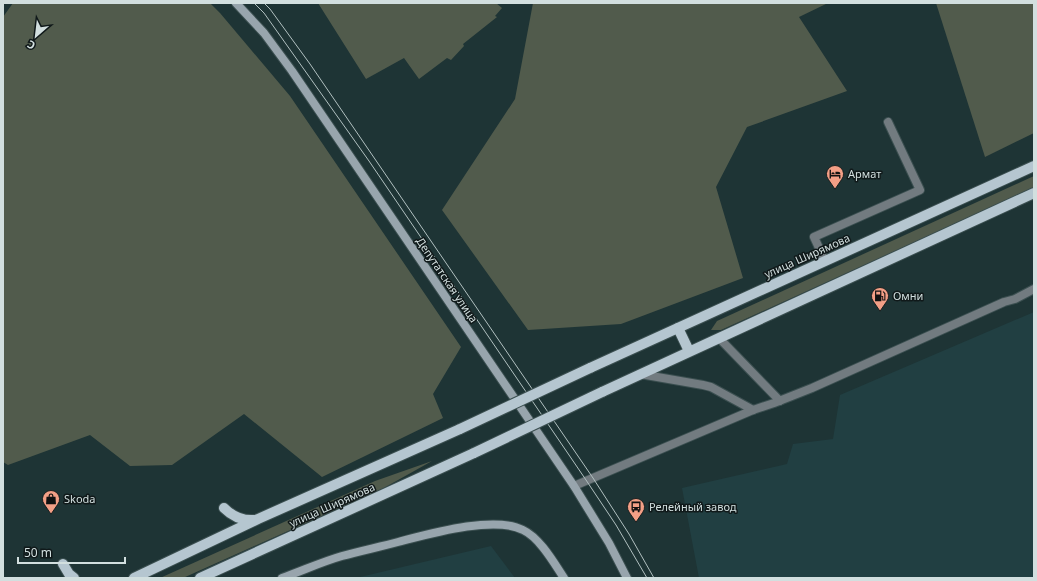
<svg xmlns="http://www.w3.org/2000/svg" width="1037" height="581" font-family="'Noto Sans',sans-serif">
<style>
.built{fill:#213f42}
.green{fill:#515b4c}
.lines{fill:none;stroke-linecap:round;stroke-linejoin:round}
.minor-casing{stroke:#3b4f50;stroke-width:10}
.secondary-casing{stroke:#3b4f50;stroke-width:10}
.primary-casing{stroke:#3b4f50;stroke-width:12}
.minor{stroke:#727b80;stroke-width:8}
.secondary{stroke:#98a5ad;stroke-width:8}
.primary{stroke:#b5c6d0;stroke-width:10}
.tram{stroke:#b1c0c0;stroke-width:1}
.primary-bridge-casing{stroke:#3b4f50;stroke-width:12;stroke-linecap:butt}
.primary-bridge{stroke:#b5c6d0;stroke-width:10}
.labels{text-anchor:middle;stroke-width:3;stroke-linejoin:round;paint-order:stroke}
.poi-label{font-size:11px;fill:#d2dfdf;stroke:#10191a;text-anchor:start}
.street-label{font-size:11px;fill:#d2dfdf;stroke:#10191a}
</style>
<rect width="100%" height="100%" fill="#1e3435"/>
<g class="built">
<path d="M1034,312V578H699L682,488L787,464L793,444L833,439L840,395Z"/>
<path d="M491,546L515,578H356Z"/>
</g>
<g class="green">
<path d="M13,3H210L220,13L290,96L461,347L433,394L443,418L322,477L244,414L172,465L130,466L90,435L8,465L3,462V17Z"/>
<path d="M318,3H496L502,8L495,16L497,17L463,44L464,46L451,60L447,58L419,79L404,58L366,79Z"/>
<path d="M533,3H828L799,17L847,91L747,127L716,187L743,278L621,324L528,330L442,210L515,99Z"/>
<path d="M936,3H1034V133L985,157Z"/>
<path d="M1034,176V188L721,330H711L717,321Z"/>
<path d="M432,461L382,489L183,578H160L375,481Z"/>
</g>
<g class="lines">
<defs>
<g id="minor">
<path d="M825,261L814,237L920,190L888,122"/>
<path d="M719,338L780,401"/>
<path d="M640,374L703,385L711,387L753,410"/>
<path d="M574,486L753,410L774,403L812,388L1004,302L1015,299L1034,289"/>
</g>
<g id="secondary">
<path d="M236,3L264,33L292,71L574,486L609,543L627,578"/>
<path d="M282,578C302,571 321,562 342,556C360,551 379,547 398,542C429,534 494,515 523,530C540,538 554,563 564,578"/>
</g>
<g id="primary">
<path d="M678,328L689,351"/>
<path d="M590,368L1034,166"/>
<path d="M602,392L1034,193"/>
<path d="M224,508C232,516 241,521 254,520"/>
<path d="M63,564L69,574L74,578"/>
<path d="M134,578L258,519L460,429"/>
<path d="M200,578L474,453"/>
</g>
</defs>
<use href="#minor" class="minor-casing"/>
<use href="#secondary" class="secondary-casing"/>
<use href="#primary" class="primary-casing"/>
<use href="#minor" class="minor"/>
<use href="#secondary" class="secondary"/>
<use href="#primary" class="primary"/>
<g class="tram">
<path d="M254,3L264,13L369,161L586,480L616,525L647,578"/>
<path d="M264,3L270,9L310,64L593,478L629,534L654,578"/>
</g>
<defs>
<g id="primary-bridge">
<path d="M460,429L590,368"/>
<path d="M474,453L602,392"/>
</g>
</defs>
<use href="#primary-bridge" class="primary-bridge-casing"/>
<use href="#primary-bridge" class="primary-bridge"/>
</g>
<defs>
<symbol id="hotel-pin" viewBox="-11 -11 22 30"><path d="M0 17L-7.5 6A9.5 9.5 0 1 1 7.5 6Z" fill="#f39f86" stroke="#10191a"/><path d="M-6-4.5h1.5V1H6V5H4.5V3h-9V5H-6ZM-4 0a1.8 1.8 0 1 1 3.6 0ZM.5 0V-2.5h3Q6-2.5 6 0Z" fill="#111"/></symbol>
<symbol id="fuel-pin" viewBox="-11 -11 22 30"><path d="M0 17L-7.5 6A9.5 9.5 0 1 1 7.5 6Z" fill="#f39f86" stroke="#10191a"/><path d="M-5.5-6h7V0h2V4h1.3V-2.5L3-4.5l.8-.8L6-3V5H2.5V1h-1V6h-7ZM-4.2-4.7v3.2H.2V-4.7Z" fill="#111"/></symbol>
<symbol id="shop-pin" viewBox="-11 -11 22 30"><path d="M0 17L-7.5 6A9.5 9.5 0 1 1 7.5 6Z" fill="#f39f86" stroke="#10191a"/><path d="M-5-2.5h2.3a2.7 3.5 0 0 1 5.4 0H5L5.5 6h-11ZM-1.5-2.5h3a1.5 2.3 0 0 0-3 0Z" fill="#111"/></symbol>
<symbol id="bus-pin" viewBox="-11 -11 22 30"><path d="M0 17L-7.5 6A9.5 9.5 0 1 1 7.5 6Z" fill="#f39f86" stroke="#10191a"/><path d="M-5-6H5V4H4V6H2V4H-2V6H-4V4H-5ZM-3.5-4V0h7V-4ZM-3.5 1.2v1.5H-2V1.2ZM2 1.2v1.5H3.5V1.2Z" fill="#111"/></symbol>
</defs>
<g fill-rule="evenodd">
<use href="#hotel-pin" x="825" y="164" width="20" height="27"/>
<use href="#fuel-pin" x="870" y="286" width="20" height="27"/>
<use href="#shop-pin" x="41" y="489" width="20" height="27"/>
<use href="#bus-pin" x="626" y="497" width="20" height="27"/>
</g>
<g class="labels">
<g class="poi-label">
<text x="848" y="178">Армат</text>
<text x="893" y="300">Омни</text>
<text x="64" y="503">Skoda</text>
<text x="649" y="511">Релейный завод</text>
</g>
<g class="street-label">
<text transform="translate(807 256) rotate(-24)" y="4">улица Ширямова</text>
<text transform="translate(447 280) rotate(56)" y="4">Депутатская улица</text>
<text transform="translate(332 505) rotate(-24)" y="4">улица Ширямова</text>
</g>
</g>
<rect width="1037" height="581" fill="none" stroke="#d2dfdf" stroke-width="8"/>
<g transform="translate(36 36) rotate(208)" stroke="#10191a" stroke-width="3" paint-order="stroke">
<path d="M0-3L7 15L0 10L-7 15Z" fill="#d2dfdf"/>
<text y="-6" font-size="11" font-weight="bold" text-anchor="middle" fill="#d2dfdf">С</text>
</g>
<path d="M18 557v6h107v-6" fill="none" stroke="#d2dfdf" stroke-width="2"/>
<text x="24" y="557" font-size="12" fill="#d2dfdf" stroke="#10191a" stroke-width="3" paint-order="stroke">50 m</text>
</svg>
